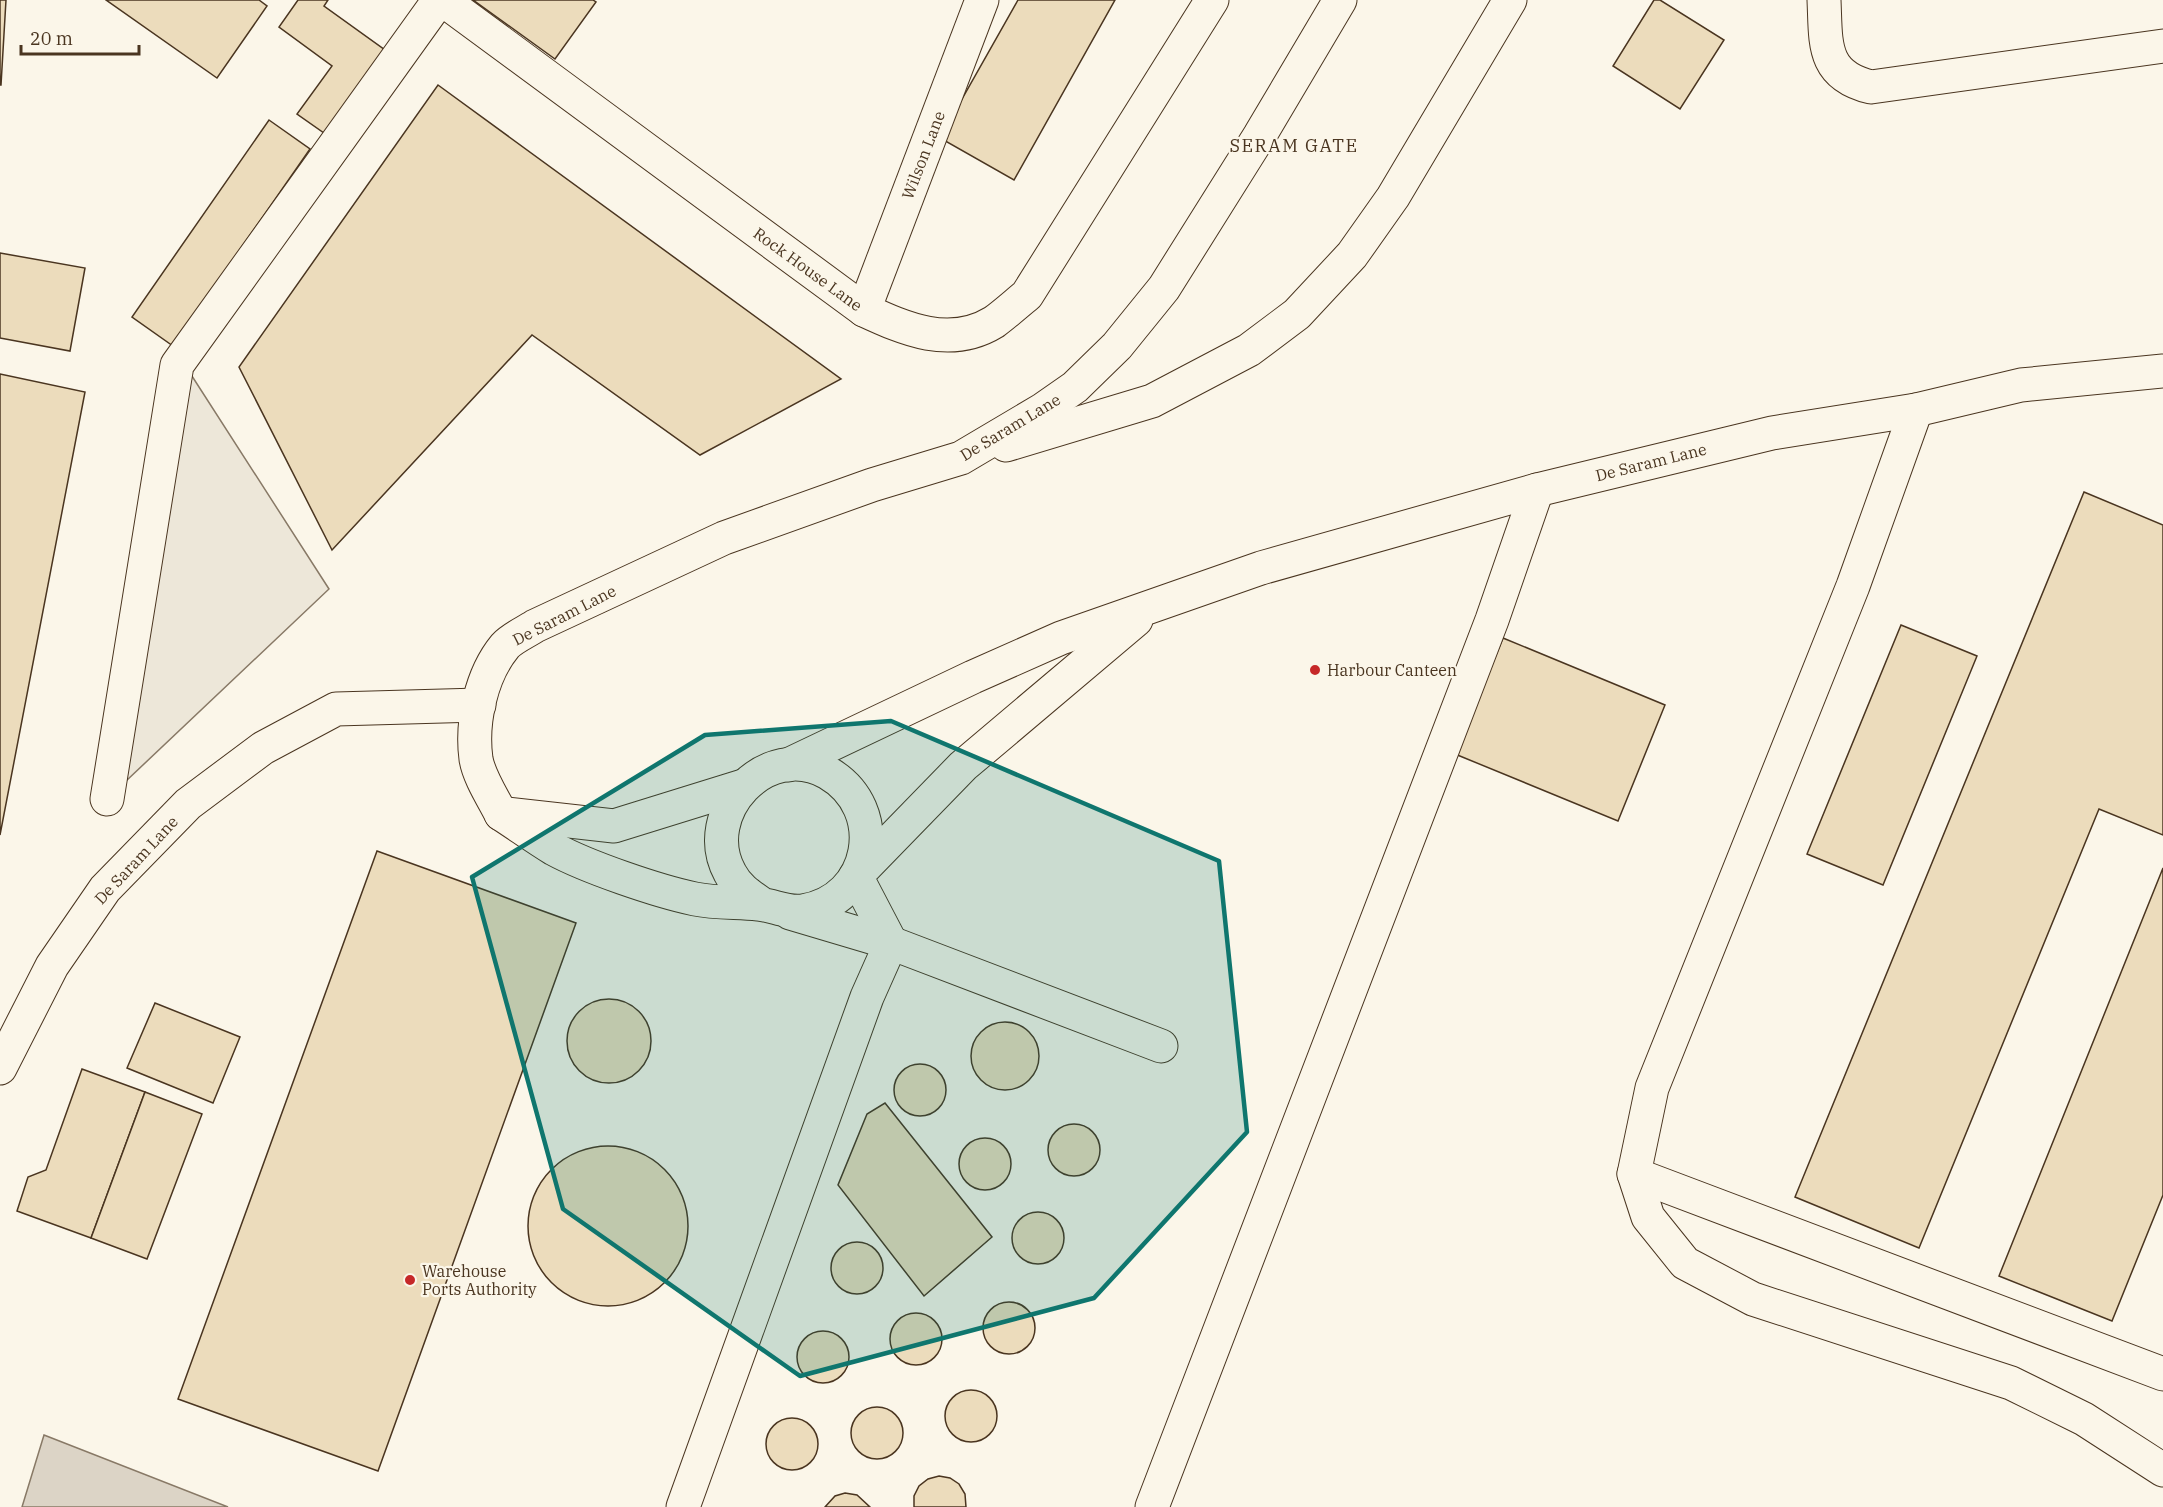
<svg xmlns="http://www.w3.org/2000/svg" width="2163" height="1507" font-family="'IBM Plex Serif',serif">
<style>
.parking{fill:#ede7d9;stroke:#887966;stroke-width:1.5}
.water{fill:#dcd4c6;stroke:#887966;stroke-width:1.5}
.building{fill:#ecdcbc;stroke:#4a3520;stroke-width:1.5}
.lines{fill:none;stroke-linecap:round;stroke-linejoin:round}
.minor-casing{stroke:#4a3520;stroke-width:35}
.minor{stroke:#fbf6e9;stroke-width:33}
.marked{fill:#0f766e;fill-opacity:0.2;stroke:#0f766e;stroke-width:4.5;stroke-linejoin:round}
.poi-dot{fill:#c62828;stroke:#fbf6e9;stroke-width:2}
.labels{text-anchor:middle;stroke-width:4.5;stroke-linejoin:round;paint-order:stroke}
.street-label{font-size:16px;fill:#4a3520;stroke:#fbf6e9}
.poi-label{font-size:16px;fill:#4a3520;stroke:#fbf6e9;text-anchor:start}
.neighbourhood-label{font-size:18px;letter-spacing:1.5px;fill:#4a3520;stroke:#fbf6e9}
</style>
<rect width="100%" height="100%" fill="#fbf6e9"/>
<path class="parking" d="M181,359L329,589L107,799Z"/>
<path class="water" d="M44,1435L228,1507H22Z"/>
<g class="building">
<path d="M0,0H6L1,85H0Z"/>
<path d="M106,0H259L267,6L217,78Z"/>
<path d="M298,0H328L324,6L385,50L324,133L297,114L332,66L279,27Z"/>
<path d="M473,0H593L596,2L555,59Z"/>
<path d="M1018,0H1115L1014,180L940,138Z"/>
<path d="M1654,0H1660L1724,40L1680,109L1613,66Z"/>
<path d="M438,85L841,379L700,455L532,335L332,550L239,367Z"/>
<path d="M269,120L310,149L173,346L132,317Z"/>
<path d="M0,253L85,268L70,351L0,338Z"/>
<path d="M0,374L85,392L0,835Z"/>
<path d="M2084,492L2163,525V835L2099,809L1919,1248L1795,1197Z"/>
<path d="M1901,625L1977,656L1883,885L1807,854Z"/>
<path d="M1503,638L1665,705L1618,821L1455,754Z"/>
<path d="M377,851L576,923L378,1471L178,1399Z"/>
<path d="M2163,868V1195L2112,1321L1999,1276Z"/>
<circle cx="609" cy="1041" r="42"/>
<path d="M155,1003L240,1037L213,1103L127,1068Z"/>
<circle cx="1005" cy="1056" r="34"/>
<circle cx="920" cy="1090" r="26"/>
<path d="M82,1069L145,1092L91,1238L17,1211L28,1177L46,1170Z"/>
<path d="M145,1092L202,1114L147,1259L91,1238Z"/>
<path d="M885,1103L992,1237L924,1296L838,1185L867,1114Z"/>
<circle cx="1074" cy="1150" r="26"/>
<circle cx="985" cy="1164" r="26"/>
<circle cx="608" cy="1226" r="80"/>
<circle cx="1038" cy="1238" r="26"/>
<circle cx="857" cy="1268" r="26"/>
<circle cx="1009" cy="1328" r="26"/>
<circle cx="916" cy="1339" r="26"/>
<circle cx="823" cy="1357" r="26"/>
<circle cx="971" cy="1416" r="26"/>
<circle cx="877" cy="1433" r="26"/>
<circle cx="792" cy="1444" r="26"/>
<path d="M939,1476L950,1478L959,1484L965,1494L966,1507H914V1496L919,1486L928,1479Z"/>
<path d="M845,1493L857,1495L870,1507H825L835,1496Z"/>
</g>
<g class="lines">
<defs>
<g id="minor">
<path d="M443,0L864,310C905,329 950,349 994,322C1005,314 1016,304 1027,295L1212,0"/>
<path d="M1824,0C1826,42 1821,75 1871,87L2163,46"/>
<path d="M864,310L982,0"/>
<path d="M1916,410L1853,586L1652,1088L1634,1174L1648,1217L1685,1263L1753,1299L2011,1383L2084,1419L2163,1470"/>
<path d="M1006,445L1152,401L1249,350L1297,314L1352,255L1393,197L1510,0"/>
<path d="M788,765L973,677L1061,638L1261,568L1537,490L1772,433L1916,410L2021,385L2163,371"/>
<path d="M107,799L177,365L439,0"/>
<path d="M501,814C493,798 479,777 476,759C471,722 481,675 505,646C512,638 526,632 535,626L724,538L872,485L961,458L1042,410L1075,387L1117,346L1164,288L1260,135L1340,0"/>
<path d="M501,814C518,825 536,838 554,849C587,867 657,891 695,899C715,903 737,902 758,904C773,905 786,913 802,911C873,901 890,809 828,773C767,738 697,813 730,873C737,887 749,895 762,904"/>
<path d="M506,814L614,826L743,786"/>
<path d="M790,913L891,943L1161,1046"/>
<path d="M891,943L856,876L963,766L1136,620"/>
<path d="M0,1068L52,966L105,889L188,804L263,748L336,709L479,705"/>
<path d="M1634,1174L2163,1374"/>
<path d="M683,1507L867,997L891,943"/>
<path d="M1152,1507L1492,620L1537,490"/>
</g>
</defs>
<use href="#minor" class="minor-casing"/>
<use href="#minor" class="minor"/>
</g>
<path class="marked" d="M891,721L1219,861L1247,1132L1094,1298L800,1376L563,1209L472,877L705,735Z"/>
<g class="poi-dot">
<circle cx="1315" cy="670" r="6"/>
<circle cx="410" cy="1280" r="6"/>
</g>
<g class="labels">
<g class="street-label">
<text transform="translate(923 155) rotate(-69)" y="6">Wilson Lane</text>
<text transform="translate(808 269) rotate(36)" y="6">Rock House Lane</text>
<text transform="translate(1010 427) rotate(-31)" y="6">De Saram Lane</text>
<text transform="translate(1651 462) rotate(-14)" y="6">De Saram Lane</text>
<text transform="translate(564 615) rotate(-27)" y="6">De Saram Lane</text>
<text transform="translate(136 860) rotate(-47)" y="6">De Saram Lane</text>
</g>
<g class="poi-label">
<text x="1327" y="676">Harbour Canteen</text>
<text x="422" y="1277">Warehouse<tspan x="422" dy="18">Ports Authority</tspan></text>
</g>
<g class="neighbourhood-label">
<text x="1294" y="152">SERAM GATE</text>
</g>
</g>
<path d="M21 45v9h118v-9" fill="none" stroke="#4a3520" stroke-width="3"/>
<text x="30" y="45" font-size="18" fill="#4a3520" stroke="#fbf6e9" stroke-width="4.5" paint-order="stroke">20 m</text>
</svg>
